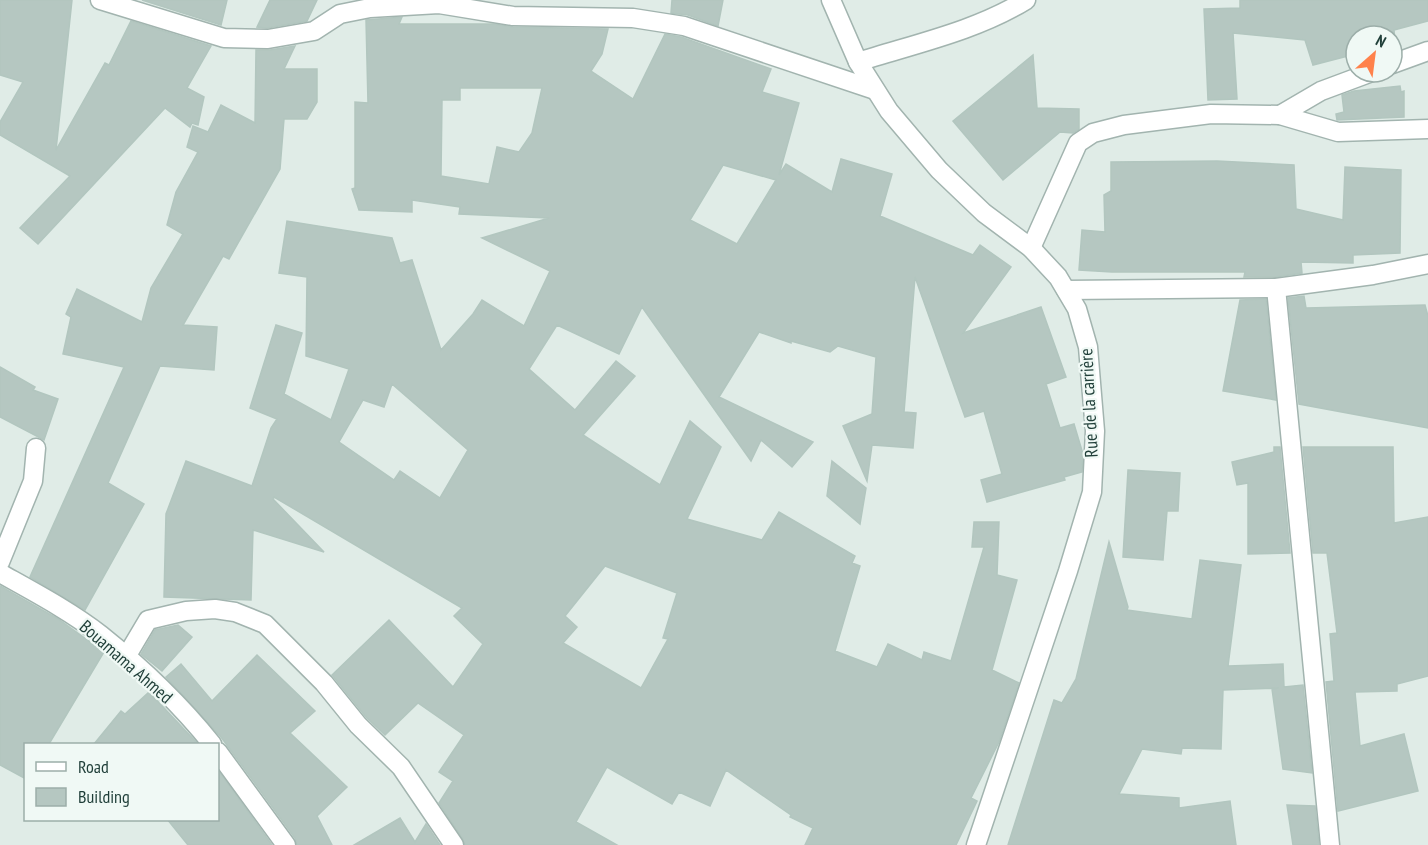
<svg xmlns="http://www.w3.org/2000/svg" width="1428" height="845" font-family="'PT Sans Narrow',sans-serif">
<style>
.building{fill:#b5c7c1;stroke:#b2c6bf;stroke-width:1.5;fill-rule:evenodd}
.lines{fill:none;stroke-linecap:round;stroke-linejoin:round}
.street-casing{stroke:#a2b4af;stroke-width:21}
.street{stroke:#fff;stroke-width:18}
.labels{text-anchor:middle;stroke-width:4.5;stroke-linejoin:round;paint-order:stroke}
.street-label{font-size:18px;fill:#1f3e38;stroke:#f0f9f5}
</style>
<rect width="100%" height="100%" fill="#e0ece7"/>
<g class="building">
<path d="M0,0H72L56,150L105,63L109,65L131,21L211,46L187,88L204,97L198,125L192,123L190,127L165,108L38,244L20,228L70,176L0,135V122L23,82L0,75Z"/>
<path d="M142,0H227L221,25Z"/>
<path d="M270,0H317L307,21L267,28L257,27Z"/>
<path d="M672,0H723L718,26L688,15L671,13Z"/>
<path d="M1240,0H1428V21L1394,30L1395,41H1392V36H1356V54L1313,65L1305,40L1233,33L1237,99L1208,100L1204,9L1240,8Z"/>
<path d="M402,17L399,24H494L513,27L608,29L602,54L591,71L633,99L665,34L681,37L771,69L762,92L799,103L779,175L786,164L832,192L841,159L892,174L880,216L973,255L980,245L1011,267L963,333L1041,307L1066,377L1046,384L1060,428L1074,424L1083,454L1082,472L1064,477L1065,480L987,502L981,480L1002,474L984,411L965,417L915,277L904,412L916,413L913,448L872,445L867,481L843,426L872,414L876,357L838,346L830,352L791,341V343L759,332L719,397L813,442L792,467L761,440L751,461L642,307L619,354L557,325L529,369L575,410L616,361L635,376L583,435L660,485L690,421L721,447L687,519L762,540L779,512L855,556L852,563L860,566L835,651L877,667L888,644L922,660L924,652L951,661L984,547H972L974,522H999L997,575L1017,580L992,670L1019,683L999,742L971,798L977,801L956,845H805L813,828L790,817L791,815L726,770L710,806L679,792L672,804L607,767L576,822L617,845H465L463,839L439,803L453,781L439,772L464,735L418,703L385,735L366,717L332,675L389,620L453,687L483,644L454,616L462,608L274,497L273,499L324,552L253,530L251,600L164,597L166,514L186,461L252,486L271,428L277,419L250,408L276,325L302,333L284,394L331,420L349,369L306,356L307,277L279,273L287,221L392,238L400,263L412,260L441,350L473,314L482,300L524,326L550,271L482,238L549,218L459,214L460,207L412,200V212L359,210L352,189L355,188V102L368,103L366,20ZM460,88H542L532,133L519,152L497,147L489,184L441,176L442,100H460ZM723,165L776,180L737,244L690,220ZM392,384L468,450L440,498L400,471L394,480L339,442L363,400L384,407ZM605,566L677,593L663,638L668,639L641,688L563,643L577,627L565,616Z"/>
<path d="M295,46L284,69H317V102L307,119H284L280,169L229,259L223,256L183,325L217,327L214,370L160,366L108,483L144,504L85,610L30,577L124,367L63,354L71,317L66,314L77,289L142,322L151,288L183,234L167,225L176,192L198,152L187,147L193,126L208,132L221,105L255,123L256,50H270Z"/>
<path d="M1033,55L1037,108L1079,109V129L1073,133L1060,132L1003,180L953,121Z"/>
<path d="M1400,86L1401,92L1404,91V117L1337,120L1336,114L1344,112L1342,95L1354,91Z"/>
<path d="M1217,161L1294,165L1296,209L1343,220L1345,167L1401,170L1400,253L1353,255V263L1301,262L1302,273L1275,277H1244L1245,272H1112L1079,270L1082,230L1105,232L1104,195L1111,191V162Z"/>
<path d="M1304,296L1306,308L1425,305L1428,316V428L1299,404L1288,298Z"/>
<path d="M1266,299L1276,400L1223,391L1240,300Z"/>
<path d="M0,367L35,387L33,390L58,399L44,440L0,417Z"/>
<path d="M1274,447H1280L1290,553L1248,554V483L1237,485L1232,462L1274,452Z"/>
<path d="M1303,447H1393L1394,523L1428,517V676L1397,684V691L1355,692L1360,746L1404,734L1418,791L1338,811L1326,682L1334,681L1330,634L1337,633L1327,553H1313Z"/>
<path d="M832,461L866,488L860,524L827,496Z"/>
<path d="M1128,470L1180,473L1178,511H1167L1163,560L1123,557Z"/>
<path d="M1109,542L1128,607L1127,610L1192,619L1200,560L1241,565L1228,666L1283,664L1284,687L1303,685L1312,773L1283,769L1272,689L1279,688L1223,690L1221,749L1182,748L1181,754L1142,749L1119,794L1179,798V808L1230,801L1236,845H1008L1054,700L1062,703L1076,679Z"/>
<path d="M0,586L58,619L104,652L49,744H26V779L0,765Z"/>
<path d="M178,625L192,637L162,671L141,654L155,630Z"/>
<path d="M257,655L315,711L290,733L347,787L317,816L332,845H297L295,838L221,737L166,677L181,664L212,701Z"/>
<path d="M149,692L198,744H94L121,711L125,714Z"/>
<path d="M218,770L272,845H188L167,819H218Z"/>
<path d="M1287,805L1315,806L1319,845H1293Z"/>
<path d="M400,818L415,842L426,824L440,845H354Z"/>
</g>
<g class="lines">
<defs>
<g id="street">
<path d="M100,0L224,38L268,39L314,31L340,14L370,8L439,4L513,16L633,18L684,26L875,90"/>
<path d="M831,0L858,62L889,111L939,170L984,213L1031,248L1058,277L1077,309L1088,347L1095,431L1092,492L1068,571L976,845"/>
<path d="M858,62C914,44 976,31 1026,0"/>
<path d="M1392,64L1428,51"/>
<path d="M1280,115L1321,91L1372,72"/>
<path d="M1031,248L1078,143L1093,133L1124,125L1211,114L1280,115L1338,132L1428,129"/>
<path d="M1276,288L1330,845"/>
<path d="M1066,290L1276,288L1373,275L1428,264"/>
<path d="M0,562L33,481L36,448"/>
<path d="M0,573C34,592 70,611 101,635C141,667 180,704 212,744"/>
<path d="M126,657L148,620L186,611L215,609L235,612L265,624L324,683L358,725L401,767L454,845"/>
<path d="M218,752L286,845"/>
</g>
</defs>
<use href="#street" class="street-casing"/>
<use href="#street" class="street"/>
</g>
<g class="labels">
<g class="street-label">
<text transform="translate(1089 403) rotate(-93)" y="6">Rue de la carrière</text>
<text transform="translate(126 662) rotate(41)" y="6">Bouamama Ahmed</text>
</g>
</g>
<rect x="24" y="743" width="195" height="78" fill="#f0f9f5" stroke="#9caea9" stroke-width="1.5"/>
<rect x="36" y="762" width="30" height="9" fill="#ffffff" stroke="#9caea9" stroke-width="1.5"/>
<text x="78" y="773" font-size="18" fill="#1f3e38">Road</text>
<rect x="36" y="788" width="30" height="18" fill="#b5c7c1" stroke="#9caea9" stroke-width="1.5"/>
<text x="78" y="803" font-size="18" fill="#1f3e38">Building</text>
<g transform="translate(1374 54) rotate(28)"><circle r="28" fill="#f0f9f5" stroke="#9caea9" stroke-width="1.5"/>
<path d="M0-4.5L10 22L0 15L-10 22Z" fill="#ff824b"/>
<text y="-9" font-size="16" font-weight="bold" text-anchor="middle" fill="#1f3e38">N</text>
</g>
</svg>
